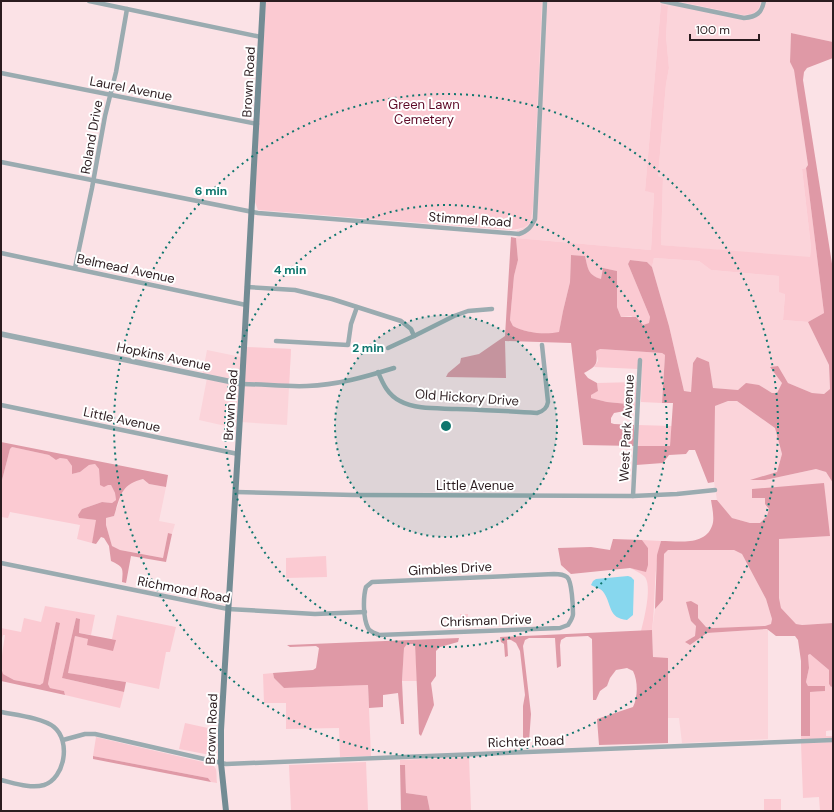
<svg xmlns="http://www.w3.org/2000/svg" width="834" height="812" font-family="'DM Sans',sans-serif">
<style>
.built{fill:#fbd4da}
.green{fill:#fbcad2}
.forest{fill:#df99a6}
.water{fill:#87d7ee}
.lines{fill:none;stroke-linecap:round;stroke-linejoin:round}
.minor{stroke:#9aabb0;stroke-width:4.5}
.tertiary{stroke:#9aabb0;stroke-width:5.5}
.secondary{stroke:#738c94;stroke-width:6}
.ring{fill:none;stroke:#0f766e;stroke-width:2;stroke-dasharray:2 4}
.labels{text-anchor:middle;stroke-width:4;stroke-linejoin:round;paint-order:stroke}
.street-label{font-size:13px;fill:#2b1c1f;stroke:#fff}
.park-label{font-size:13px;fill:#5e0b28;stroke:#fff}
.centre{fill:#0f766e;stroke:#fff;stroke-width:2}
.ring-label{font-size:12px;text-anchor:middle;font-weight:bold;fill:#0f766e;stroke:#fff;stroke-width:4;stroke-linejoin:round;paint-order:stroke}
</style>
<rect width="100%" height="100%" fill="#fbe2e6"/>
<g class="built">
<path d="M542,1H676L743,15H747L760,5L761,1H833V42L791,33L790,62L794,70L808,165L806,168L802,169L811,247L810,258L661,245L663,178L658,176L666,84L669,68L666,36L668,6L661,4L645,191L654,192L651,250L516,238L517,230L521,229L532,216L533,206Z"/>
<path d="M654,258L699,261L711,270L779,276L785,293L783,320L808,322L829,365L830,389L824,394L812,393L788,383L778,366L782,383L777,393H772L759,385L738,390L713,388L709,363H693L691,392L684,391L669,326L652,267Z"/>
<path d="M247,347L291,349L287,425L240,422L239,429L199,420L207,378L202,376L207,350L246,358Z"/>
<path d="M728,401H737L775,428L782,454L777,472L752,480H765L816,469L826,472L833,483V623L801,625L796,624L781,608L779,598V538L829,536L765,498L769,509L767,516L760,523H750L732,518L717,500L714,482L715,406Z"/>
<path d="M143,479L149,484L166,487L159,521L175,524L172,534L168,533L163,558L120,550L112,546L106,525V518L114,516L124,488L133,481Z"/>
<path d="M668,550H734L742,554L766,599L772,619L771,624L765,626L713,628L706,627L698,618V605L691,621L696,626L695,636L690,645L707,633L768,629V739L682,743L679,718H668V658H653L652,630L655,609L663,600L664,554Z"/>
</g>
<g class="green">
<path d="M266,1H542L533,206C531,223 530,228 511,230L258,210L255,202L256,175Z"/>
<path d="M676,1H761C759,11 753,15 743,15Z"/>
<path d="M661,4L668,6L666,36L669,68L666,84L658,176L663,178L661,245L810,257L811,247L802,169L806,168L824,313L808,322L783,320L785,294L779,292V276L711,270L699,261L654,258L652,267L647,262L630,260L628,264L650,317L649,323L643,325L631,316L621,317L617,307V271L603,268L602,280C588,275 588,270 585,256L571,255L570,282L563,311L559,333C544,335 526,333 513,326L510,320L514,276L518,260L516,238L651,250L654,193L645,191Z"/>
<path d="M244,347L291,349L289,385L243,383Z"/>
<path d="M599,349L662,353L665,355L662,403L641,402L642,358H638V369L594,367L598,361L596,351Z"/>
<path d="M637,382L636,410H630V407L628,404L607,402L591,398L590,395L598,391L597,383Z"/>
<path d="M638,425L672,426L670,446H637Z"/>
<path d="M12,447L49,455L56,460L60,458L67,459L72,466V474L80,472L89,465L95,464L99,469L100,485H111L115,493L116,500L112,503L102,502L82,509L79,518L97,520L92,543L77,539L80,525L10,512L8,518L1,517V484L10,449Z"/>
<path d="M642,540L661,541C653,569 656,600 652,630L641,631C644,620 653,584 644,576C640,573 635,570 630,568L646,571L648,548Z"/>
<path d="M326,556L327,577L286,578V558Z"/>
<path d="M45,606L95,615L91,635L79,633L80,619L76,618L62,678L124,692L120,708L65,695L64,691L50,688L48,684L60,623L43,683L40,685L14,680L3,674C0,661 3,649 5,635H3L1,642V628L21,632L24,618L41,622Z"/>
<path d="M460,614H468V622L460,623Z"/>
<path d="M117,615L176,627L170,652H166L159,689L126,682L67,673L75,636L89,639L88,645L116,640L112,639Z"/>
<path d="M407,644H415L417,681H402L404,648Z"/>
<path d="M810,654L829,670V684L831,687L833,686V730L826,731V736H833V738L801,740V736H810V692L825,691L808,686L806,682L809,668L808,655Z"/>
<path d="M273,673L274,678L284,688L368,685L371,756L340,757L339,728L286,729V703H264L263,674Z"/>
<path d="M185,723L217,730L215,751L212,754H205L179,749Z"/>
<path d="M96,737L203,762C219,767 216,767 217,783L211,782L208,778L93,756Z"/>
<path d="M833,742V811H820L819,797L803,798L801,743Z"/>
<path d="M469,757L471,810L430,811L427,796L406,793L405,765H400V760Z"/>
<path d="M366,762L368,811H291L289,765Z"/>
<rect x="764" y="799" width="17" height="12"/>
</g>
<g class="forest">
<path d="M791,33L833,42V58L807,68L804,72L803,80L833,270V483L826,472L816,469L765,480H750L777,472L782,454L775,428L737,401H728L715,406L714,482L708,483L695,450H689L686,454L669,455L663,463L636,465L637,446H670L673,403H662L665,355L662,353L600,349L596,351C598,365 596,366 584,373L588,378L597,383L598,391L591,395V398L607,402L628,404L630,407V410L614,413L611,418V423L614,424L634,425V446L583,445L571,343L505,341L506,378L446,377L448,373L460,363L461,358L479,354L505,336L511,237L516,238L518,260L514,276L510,320L513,326C526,333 545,335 559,332L563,311L570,282L571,255L585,256C588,269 588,275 601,279L603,268L617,271V307L621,317H636L643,325L649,323L650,317L628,264L630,260L647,262L652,267L669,326L684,391L691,392L693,363L697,357L709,362L713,388L738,390L746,383L759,385L772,393H777L782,383L770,367L778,366L788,383L812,393L824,394L830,389L829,365L808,322L824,313L806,168L808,165L794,70L790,62Z"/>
<path d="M1,442L168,475L166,487L149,484L143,479C121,484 120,497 114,516L106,518V525L112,546L120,550L163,558L168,533L172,534L166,562L131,556L126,583L122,582C123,568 124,567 111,561L109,546L104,538L101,537L96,544L92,543L96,520L79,518L78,515L82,509L102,502L112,503L116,500L115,493L111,485H108L104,487L100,485L99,469L95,464L89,465L80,472L72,474V466L67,459L60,458L56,460L49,455L12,447L10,449L1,484Z"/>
<path d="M824,483L830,536L779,539V598L781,608L796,624L802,625L833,623V686L831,687L829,684V670L810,654L808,655L809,668L806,682L808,686H825V691L810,692V736H801V661L798,640L795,636H776L767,629L707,633L690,645L685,642L695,636L696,626L691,621L686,602L691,601L698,605V618L706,627L713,628L765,626L771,624L772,619L766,599L742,554L734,550H668L664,554L663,600L655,609L657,555L661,541C678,541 705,546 712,526C715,519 712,507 711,500H717L732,518L750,523H760L767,516L769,509L765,504V498H752V489Z"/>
<path d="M613,539L642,540L648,548V565L646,572L630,568L571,574L561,565L558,548L591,547L610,550Z"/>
<path d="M76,618L80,619L79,633L116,640L113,651L87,645L88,639L75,636L68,673L126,682L124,692L62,678Z"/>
<path d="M56,622L60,623L48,684L50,688L64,691L65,695L1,681V667L3,674L14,680L40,685L43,683Z"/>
<path d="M652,630L653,657L668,658V743L599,745L597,719L633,707C638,697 638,681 633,671L627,668L616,670L610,678L607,686L600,691L596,700H593L592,639L588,636L566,637L561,640L560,645L561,666L557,668L555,638H529L525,640L523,646L531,714L529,742L527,745L523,746V706L525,695L520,651L516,643L511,640H507L508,656L505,657L504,644L501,642L500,637Z"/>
<path d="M459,638L458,642L440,647L436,651V676L431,683L434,705L421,736L419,734L415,644H407L404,648L402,681L404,724H401L398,693L383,695V707L369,708L368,685L284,688L274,678L273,673L313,670L316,668L319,648L316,646L290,647L287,645Z"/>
<path d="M93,756L208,778L211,782L93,759Z"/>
<path d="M400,765H405L406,793L427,796L430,811H401Z"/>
</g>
<path class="water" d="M628,576L631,577L634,580L633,615L627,620C608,618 612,605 604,593C601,588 596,588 591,585L593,581L596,579Z"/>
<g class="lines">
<g class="minor">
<path d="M89,1L261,37"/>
<path d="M662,1L744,18C756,17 762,13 764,1"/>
<path d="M1,73L257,124"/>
<path d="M1,162L258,213L519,234C528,231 531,227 535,219L545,1"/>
<path d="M1,253L246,305"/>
<path d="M75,268L92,188L105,116L116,72L127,9"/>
<path d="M247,287L295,290L332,299L401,321L411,329L414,336"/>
<path d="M276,341L348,345L351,324L357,307"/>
<path d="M388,348L414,336L454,316L468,311L492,309"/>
<path d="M378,372C383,384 388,395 400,401C416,410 439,408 457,409C484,410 511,411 537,413C544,411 547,408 548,402L542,345"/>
<path d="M242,384C263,384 286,387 307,386C337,385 365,377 394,368"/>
<path d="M1,405L238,454"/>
<path d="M236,492L353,495L633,496L677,494L715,490"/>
<path d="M633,496L640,360"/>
<path d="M1,563L228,609L315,614L365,612"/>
<path d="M554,574C559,574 563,574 567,577C572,581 573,607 573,614C573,617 570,622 568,625L560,628L379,635C375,633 370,632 368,628C363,618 363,597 366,587L372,582Z"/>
<path d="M1,712C16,715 43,718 54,727C71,741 65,778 44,785C31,789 14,783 1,780"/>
<path d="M63,740L85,734H95L226,764L833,740"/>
</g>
<path class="tertiary" d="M1,334L242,384"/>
<path class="secondary" d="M226,811L221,763V730L242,384L263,1"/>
</g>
<circle cx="446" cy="426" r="111" fill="#0f766e" fill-opacity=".12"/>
<g class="ring">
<circle cx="446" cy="426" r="111"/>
<circle cx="446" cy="426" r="221"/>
<circle cx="446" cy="426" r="332"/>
</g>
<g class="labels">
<g class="street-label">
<text transform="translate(248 82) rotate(-87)" y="5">Brown Road</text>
<text transform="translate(131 88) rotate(11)" y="5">Laurel Avenue</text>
<text transform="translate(91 137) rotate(-80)" y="5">Roland Drive</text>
<text transform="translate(470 219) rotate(4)" y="5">Stimmel Road</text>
<text transform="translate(126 268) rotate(12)" y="5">Belmead Avenue</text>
<text transform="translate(164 356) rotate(12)" y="5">Hopkins Avenue</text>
<text transform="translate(467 397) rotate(4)" y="5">Old Hickory Drive</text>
<text transform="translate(230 405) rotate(-86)" y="5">Brown Road</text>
<text transform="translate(122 419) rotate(12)" y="5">Little Avenue</text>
<text transform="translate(626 428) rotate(-87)" y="5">West Park Avenue</text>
<text x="475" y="490">Little Avenue</text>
<text transform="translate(450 568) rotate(-3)" y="5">Gimbles Drive</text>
<text transform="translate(184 589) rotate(11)" y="5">Richmond Road</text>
<text transform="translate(486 620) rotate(-2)" y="5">Chrisman Drive</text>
<text transform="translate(211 729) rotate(-88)" y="5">Brown Road</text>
<text transform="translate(526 741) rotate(-2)" y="5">Richter Road</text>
</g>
<g class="park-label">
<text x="424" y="109">Green Lawn<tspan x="424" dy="15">Cemetery</tspan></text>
</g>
</g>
<circle cx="446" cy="426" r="6" class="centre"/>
<g class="ring-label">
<text x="211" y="195">6 min</text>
<text x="290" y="274">4 min</text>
<text x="368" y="352">2 min</text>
</g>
<rect width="834" height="812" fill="none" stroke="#2b1c1f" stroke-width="4"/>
<path d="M690 34v6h69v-6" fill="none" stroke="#2b1c1f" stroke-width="2"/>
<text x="696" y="34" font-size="12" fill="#2b1c1f" stroke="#ffffff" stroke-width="3" paint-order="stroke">100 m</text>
</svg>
